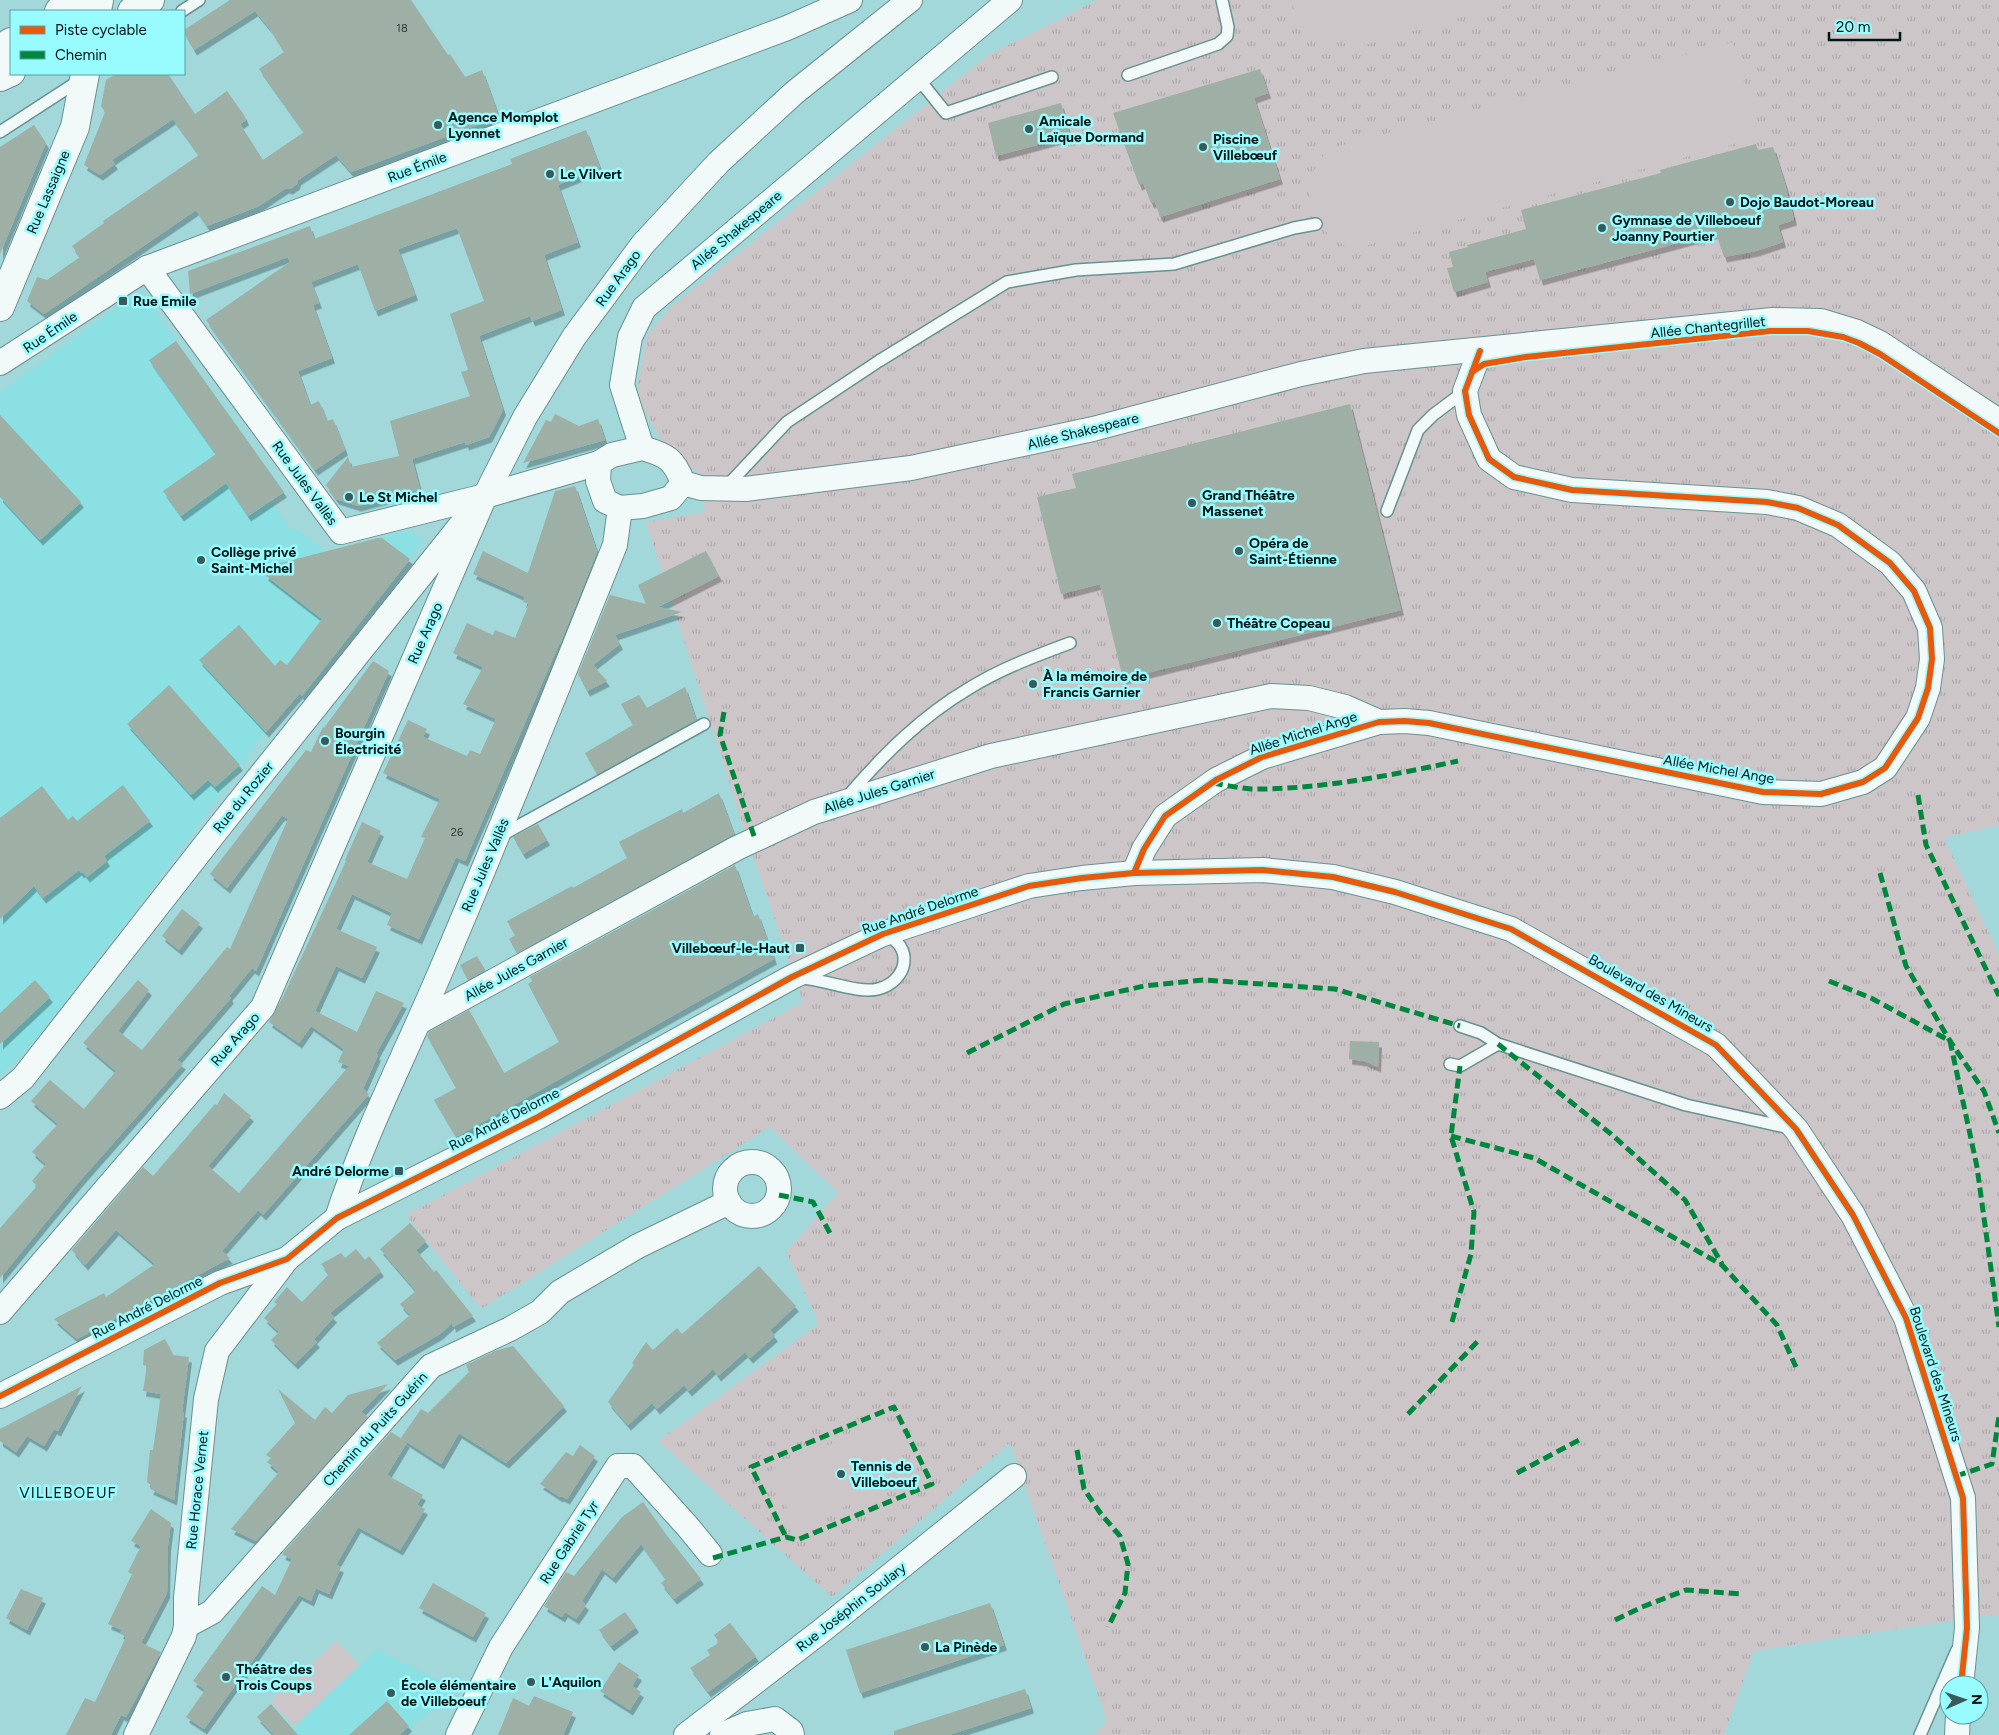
<svg xmlns="http://www.w3.org/2000/svg" width="1999" height="1735" font-family="Figtree,sans-serif">
<style>
.built{fill:#8ae0e3}
.park{fill:url(#park-tufts)}
.garden{fill:#ccc6c8}
.building{fill:#9eafa5;filter:url(#shadow)}
.lines{fill:none;stroke-linecap:round;stroke-linejoin:round}
.lane-casing{stroke:#699192;stroke-width:14}
.street-casing{stroke:#699192;stroke-width:26}
.secondary-casing{stroke:#699192;stroke-width:30}
.lane{stroke:#f1f9f9;stroke-width:11}
.street{stroke:#f1f9f9;stroke-width:24}
.secondary{stroke:#f1f9f9;stroke-width:28}
.quiet{stroke:#00873e;stroke-width:5;stroke-dasharray:10 5;stroke-linecap:butt}
.cycleway-casing{stroke:#98fbfe;stroke-width:9}
.cycleway{stroke:#e8590c;stroke-width:6}
.poi-dot{fill:#3a595b;stroke:#98fbfe;stroke-width:2}
.labels{text-anchor:middle;stroke-width:5;stroke-linejoin:round;paint-order:stroke}
.number-label{font-size:11px;fill:#293c3a}
.poi-label{font-size:14px;font-weight:bold;fill:#021516;stroke:#98fbfe;text-anchor:start}
.street-label{font-size:14px;fill:#021516;stroke:#98fbfe}
.neighbourhood-label{font-size:15px;letter-spacing:1px;fill:#021516;stroke:#98fbfe}
</style>
<defs>
<pattern id="park-tufts" width="24" height="20" patternUnits="userSpaceOnUse" patternTransform="scale(1.25)"><rect width="24" height="20" fill="#ccc6c8"/><path d="M3 7l-1-3M5 7V3M7 7l1-3M15 17l-1-3M17 17v-4M19 17l1-3" fill="none" stroke="#aea9ab"/></pattern>
<filter id="shadow"><feDropShadow dx="3" dy="5.5" stdDeviation="0" flood-color="#0004"/></filter>
</defs>
<rect width="100%" height="100%" fill="#a2d8da"/>
<g class="built">
<path d="M129,298L147,300L273,475L284,492L270,501L291,530H298L332,556L336,549L409,530L423,541L302,696L299,693L257,742L247,758L140,903L34,1041L0,1076V743L2,741L0,740V393Z"/>
<path d="M377,1650L455,1688L447,1699L400,1735H287Z"/>
</g>
<path class="park" d="M1097,0H1999V825L1944,838L1999,954V1615H1989L1754,1651L1724,1735H1094L1107,1721L1010,1443L832,1597L658,1441L819,1324L786,1252L838,1193L770,1127L481,1309L406,1215L803,1002L746,835L646,522L705,512L701,474L672,459L641,404L638,383L647,336L672,306L990,54Z"/>
<g class="garden">
<path d="M1289,0H1524L1356,47L1305,28Z"/>
<path d="M1733,42L1759,137L1350,250L1316,224L1307,181L1327,149Z"/>
<path d="M887,1420L912,1478L795,1528L771,1470Z"/>
<path d="M336,1641L359,1665L294,1726L271,1701Z"/>
</g>
<g class="building">
<path d="M230,0H411L448,55L450,54L465,77L482,70L499,117L351,172L336,155L298,180L297,184L290,189L286,188L259,206L207,226L196,210L44,314L27,301L37,277L47,280L80,257L72,246L104,223L103,221L199,155L173,119L112,160L115,164L100,175L84,165L105,112L101,106L106,80L116,74H168L195,114L227,91L244,115L246,120L240,124L263,160L304,132L259,69L284,52L270,29L255,11L194,50L184,33V30Z"/>
<path d="M1260,69L1268,93L1254,98L1280,179L1160,217L1155,202L1151,203L1143,183L1139,185L1113,113Z"/>
<path d="M1061,103L1070,136L996,156L988,123Z"/>
<path d="M34,125L46,143L0,254V147Z"/>
<path d="M586,130L600,168L558,185L578,242L544,255L562,310L532,321L530,316L479,336L503,410L489,437L466,445L465,442L412,459L420,490L358,506L336,499L326,485L348,457L351,467L399,456L390,421L470,396L461,372L468,370L450,314L484,301L457,228L398,249L415,295L375,311L358,264L311,282L319,303L313,305L332,358L298,371L310,405L319,401L327,421L333,419L345,450L315,470L206,320L290,262L288,257L190,294L188,271L310,226L314,239L512,164L510,159Z"/>
<path d="M1756,144L1758,150L1773,147L1785,184L1794,220L1778,225L1783,242L1756,251L1724,257L1716,233L1540,280L1534,259L1485,272L1488,282L1454,292L1447,268L1453,267L1449,252L1468,247L1467,245L1526,229L1521,210L1661,173L1660,170Z"/>
<path d="M176,341L284,492L248,516L226,483L181,516L163,491L216,454L149,360Z"/>
<path d="M1350,404L1401,610L1123,679L1100,584L1061,594L1037,497L1076,488L1072,474Z"/>
<path d="M555,414L579,426L598,419L605,440L523,463L546,420L551,422Z"/>
<path d="M0,415L81,502L40,540L0,497Z"/>
<path d="M575,486L597,552L560,644V642L465,861L456,857L419,939L387,925L392,913L352,894L336,929L377,947L362,978L336,966L315,1011L357,1032L376,991L404,1003L376,1054L378,1055L363,1089L369,1094L263,1215L258,1210L222,1251L230,1258L77,1339L54,1319L104,1293L106,1297L155,1264L116,1230L85,1265L72,1250L143,1167L153,1176L215,1104L217,1105L224,1093L251,1116L208,1166L239,1193L349,1066L338,1062L344,1049L311,1026L299,1043L269,1022L283,997L346,861L345,860L362,822L381,831L367,862L407,879L425,838L421,837L440,799L383,773L408,720L427,729L423,737L467,756L470,750L480,754L496,719L463,704L483,667L453,653L467,623L493,635L495,630L515,638L529,604L523,602L525,597L473,574L483,551L528,573L555,491Z"/>
<path d="M378,538H382L410,559L302,696L300,693L266,732L199,660L239,625L275,666L280,660L287,665L322,619L265,575L273,565Z"/>
<path d="M706,551L719,576L658,607L682,612L615,635L620,644L593,665L607,681L587,691L578,674L610,595L646,604L638,585Z"/>
<path d="M373,661L389,671L256,971L252,968L229,996L231,998L177,1060L183,1064L78,1183L0,1278V1228L37,1186L32,1181L46,1164L32,1152L58,1124L31,1101L50,1080L84,1109L116,1071L83,1043L138,980L149,990L118,1031L142,1050L227,947L230,949L288,819L282,815L227,888L210,874L306,750L311,752L323,727L324,728Z"/>
<path d="M169,685L240,765L215,787L208,780L191,795L127,724Z"/>
<path d="M685,687L696,720L597,774L585,753L633,725L621,704L639,695L647,708Z"/>
<path d="M123,785L150,821L104,856L107,861L87,877L83,872L81,873L79,870L43,898L34,886L0,919V818L42,786L68,820L73,816L77,821Z"/>
<path d="M719,793L734,834L517,953L509,939L515,935L507,921L572,886L573,888L627,858L619,842L682,809L683,813Z"/>
<path d="M538,824L547,840L523,854L513,837Z"/>
<path d="M735,865L753,917L758,914L774,959L456,1137L434,1100L456,1088L427,1036L429,1032L469,1010L504,1073L559,1042L528,984L532,981L530,977Z"/>
<path d="M182,909L200,923L179,950L162,936Z"/>
<path d="M477,956L485,970L468,980L460,965Z"/>
<path d="M35,980L50,997L0,1044V1013Z"/>
<path d="M1350,1041L1379,1042L1378,1067L1364,1061L1349,1059Z"/>
<path d="M410,1223L426,1241L416,1250L434,1272L436,1270L473,1316L453,1327L452,1323L440,1334L395,1360L377,1343L410,1315L400,1304L416,1291L380,1249Z"/>
<path d="M356,1249L365,1260L369,1256L381,1271L330,1313L334,1317L314,1339L317,1342L295,1364L271,1340L279,1332L264,1318L277,1304L274,1302L287,1287L302,1302L329,1274L321,1264L341,1253L345,1258Z"/>
<path d="M759,1266L796,1306L770,1330L775,1336L750,1358L745,1352L718,1376L713,1369L689,1391L684,1385L657,1409L652,1403L628,1425L608,1402L634,1365L632,1363L646,1342L653,1350L677,1328L682,1334Z"/>
<path d="M165,1339L173,1355L189,1357L182,1412H184L181,1439L174,1500L150,1489L152,1486L147,1482L150,1450H153L161,1394L143,1391L147,1366L143,1365L144,1350Z"/>
<path d="M513,1346L564,1406L506,1463L459,1433L441,1464L401,1438L421,1409L428,1413L469,1372L466,1365L495,1351Z"/>
<path d="M388,1384L361,1412L368,1417L256,1541L231,1529L279,1472L267,1462L271,1458L266,1455L295,1423L278,1389L315,1420L325,1407L332,1413L348,1395Z"/>
<path d="M82,1386L58,1431L54,1429L44,1446L27,1436L16,1452L0,1441V1429Z"/>
<path d="M391,1432L407,1442L387,1475L423,1495L417,1505L425,1509L400,1550L358,1527L336,1565L341,1567L329,1594L316,1588L311,1601L299,1595L204,1729L186,1717L205,1690L193,1681L262,1586L275,1595L292,1559L282,1554Z"/>
<path d="M580,1445L595,1456L567,1499L561,1496L560,1497L540,1484L566,1452L573,1456Z"/>
<path d="M643,1502L668,1537L701,1579L674,1599L661,1583L666,1579L641,1544L613,1578L602,1569L582,1601L586,1605L576,1619L565,1612L562,1617L544,1606L566,1572L574,1576L622,1517Z"/>
<path d="M151,1509L171,1523L168,1546L167,1593L141,1643L161,1652L126,1717L121,1715L111,1735H66L85,1698L95,1702L126,1637L120,1633L122,1630L108,1624L132,1574L128,1572L141,1546L131,1541Z"/>
<path d="M433,1583L486,1613L473,1637L419,1608Z"/>
<path d="M21,1589L43,1598L27,1630L6,1618Z"/>
<path d="M990,1603L1004,1645L860,1693L846,1650Z"/>
<path d="M625,1612L636,1627L611,1646L599,1630Z"/>
<path d="M730,1623L756,1656L708,1692L690,1668L710,1655L707,1650L717,1644L718,1641L714,1635Z"/>
<path d="M619,1662L639,1675L632,1686L641,1692L630,1710L600,1691Z"/>
<path d="M1025,1689L1031,1708L949,1735H894V1731Z"/>
<path d="M534,1696L573,1712L563,1735H498L513,1698L529,1706Z"/>
<path d="M387,1701L409,1726L400,1735H349Z"/>
<path d="M271,1704L298,1735H274L257,1717Z"/>
</g>
<g class="lines">
<defs>
<g id="lane">
<path d="M182,11L199,0"/>
<path d="M1128,75L1218,44L1227,36L1228,27L1222,0"/>
<path d="M917,77L946,113L1052,77"/>
<path d="M0,132L80,80"/>
<path d="M726,487L787,422L879,361L1007,282L1076,270L1174,264L1294,228L1316,224"/>
<path d="M1387,511L1418,430L1433,415L1465,391"/>
<path d="M848,796C883,755 921,717 968,689C1000,669 1035,656 1070,643"/>
<path d="M500,836L704,724"/>
<path d="M801,978C823,979 858,994 878,989C908,981 915,946 884,934"/>
<path d="M1460,1026L1481,1033L1498,1044L1686,1105L1790,1128"/>
<path d="M1450,1064L1460,1066L1498,1044"/>
<path d="M1920,1735L1957,1650"/>
</g>
<g id="street">
<path d="M147,268L341,532L485,496L599,463"/>
<path d="M0,363L147,268L787,28L850,0"/>
<path d="M642,448L622,385L630,337L644,308L1010,0"/>
<path d="M642,448C667,455 674,459 683,483L671,498L643,506L620,508L605,501L598,481L599,463L612,455Z"/>
<path d="M683,483L701,488L745,489L911,468L1093,429L1301,374L1364,361L1772,320L1821,321L1857,332L1880,343L1999,421"/>
<path d="M1134,873L1144,849L1165,816L1216,780L1262,757L1379,722L1405,721L1429,723L1763,792L1821,794L1863,782L1885,768L1918,718L1928,688L1932,659L1930,628L1914,591L1890,563L1838,525L1798,508L1767,502L1572,490L1514,477L1489,459L1469,415L1465,391L1480,351"/>
<path d="M419,1022L737,848L814,812L991,756L1271,696L1309,698L1345,707L1379,722"/>
<path d="M0,1097L23,1078L220,826L465,520"/>
<circle cx="752" cy="1189" r="27"/>
<path d="M337,1218C365,1132 407,1051 442,968C502,828 558,686 615,545L620,508"/>
<path d="M0,1312L263,1007L485,496L525,417L574,337L643,244L719,162L794,93L910,0"/>
<path d="M0,1396L220,1283L287,1259L337,1218L538,1117L792,977L883,934L1029,886L1082,878L1134,873L1263,870L1333,877L1395,892L1511,929L1716,1045L1796,1129L1853,1215L1906,1318L1963,1498L1967,1628L1961,1685"/>
<path d="M186,1626L212,1612L431,1366L510,1329L540,1312L560,1292L638,1246L729,1202"/>
<path d="M136,1735L184,1636L186,1626V1598L206,1399L217,1351L287,1259"/>
<path d="M458,1735L501,1647L618,1466H633L688,1527L710,1554"/>
<path d="M686,1735L820,1632L1014,1476"/>
<path d="M722,1735L747,1724L775,1719L791,1731L792,1735"/>
<path d="M1957,1735L1958,1715"/>
</g>
<g id="secondary">
<path d="M59,11L77,0"/>
<path d="M97,11L99,0"/>
<path d="M132,11L150,0"/>
<path d="M0,49L11,42"/>
<path d="M0,77L11,72"/>
<path d="M0,307L75,127L85,74"/>
</g>
</defs>
<use href="#lane" class="lane-casing"/>
<use href="#street" class="street-casing"/>
<use href="#secondary" class="secondary-casing"/>
<use href="#lane" class="lane"/>
<use href="#street" class="street"/>
<use href="#secondary" class="secondary"/>
<g class="quiet">
<path d="M724,712L720,735L755,839"/>
<path d="M1213,783C1225,785 1238,788 1251,789C1316,790 1394,775 1458,761"/>
<path d="M1918,795L1926,845L1999,996"/>
<path d="M1880,873L1906,966L1950,1041L1984,1091L1999,1133"/>
<path d="M1829,981L1871,998L1950,1041L1977,1167L1999,1327"/>
<path d="M1498,1044L1611,1134L1685,1200L1722,1264"/>
<path d="M967,1053L1064,1004L1144,986L1203,980L1335,989L1460,1026"/>
<path d="M1451,1136L1534,1158L1722,1265L1777,1325L1796,1367"/>
<path d="M779,1195L813,1202L831,1235"/>
<path d="M1452,1322L1471,1254L1474,1212L1451,1136L1460,1066"/>
<path d="M1408,1414L1479,1340"/>
<path d="M1077,1450L1084,1489L1101,1514L1120,1536L1128,1564L1125,1593L1108,1627"/>
<path d="M1517,1473L1581,1439"/>
<path d="M1956,1476L1992,1464L1999,1416"/>
<path d="M713,1558L786,1537L797,1540L932,1484L894,1407L751,1467L786,1537"/>
<path d="M1615,1620L1642,1607L1686,1590L1742,1594"/>
</g>
<defs>
<g id="cycleway">
<path d="M1472,372L1484,364L1526,357L1770,331H1808L1843,337L1859,343L1880,354L1999,433"/>
<path d="M1134,873L1144,849L1165,816L1216,780L1262,757L1379,722L1405,721L1429,723L1763,792L1821,794L1863,782L1885,768L1918,718L1928,688L1932,659L1930,628L1914,591L1890,563L1838,525L1798,508L1767,502L1572,490L1514,477L1489,459L1469,415L1465,391L1480,351"/>
<path d="M0,1396L220,1283L287,1259L337,1218L538,1117L792,977L883,934L1029,886L1082,878L1134,873L1263,870L1333,877L1395,892L1511,929L1716,1045L1796,1129L1853,1215L1906,1318L1963,1498L1967,1628L1961,1685"/>
</g>
</defs>
<use href="#cycleway" class="cycleway-casing"/>
<use href="#cycleway" class="cycleway"/>
</g>
<g class="poi-dot">
<circle cx="438" cy="125" r="5"/>
<circle cx="1029" cy="129" r="5"/>
<circle cx="1203" cy="147" r="5"/>
<circle cx="550" cy="174" r="5"/>
<circle cx="1730" cy="202" r="5"/>
<circle cx="1602" cy="228" r="5"/>
<rect x="118" y="296" width="10" height="10" rx="2.5"/>
<circle cx="349" cy="497" r="5"/>
<circle cx="1192" cy="503" r="5"/>
<circle cx="1239" cy="551" r="5"/>
<circle cx="201" cy="560" r="5"/>
<circle cx="1217" cy="623" r="5"/>
<circle cx="1033" cy="684" r="5"/>
<circle cx="325" cy="741" r="5"/>
<rect x="795" y="943" width="10" height="10" rx="2.5"/>
<rect x="394" y="1166" width="10" height="10" rx="2.5"/>
<circle cx="841" cy="1474" r="5"/>
<circle cx="925" cy="1647" r="5"/>
<circle cx="226" cy="1677" r="5"/>
<circle cx="531" cy="1682" r="5"/>
<circle cx="391" cy="1693" r="5"/>
</g>
<g class="labels">
<g class="number-label">
<text x="402" y="32">18</text>
<text x="457" y="836">26</text>
</g>
<g class="poi-label">
<text x="448" y="122">Agence Momplot<tspan x="448" dy="16">Lyonnet</tspan></text>
<text x="1039" y="126">Amicale<tspan x="1039" dy="16">Laïque Dormand</tspan></text>
<text x="1213" y="144">Piscine<tspan x="1213" dy="16">Villebœuf</tspan></text>
<text x="560" y="179">Le Vilvert</text>
<text x="1740" y="207">Dojo Baudot-Moreau</text>
<text x="1612" y="225">Gymnase de Villeboeuf<tspan x="1612" dy="16">Joanny Pourtier</tspan></text>
<text x="133" y="306">Rue Emile</text>
<text x="1202" y="500">Grand Théâtre<tspan x="1202" dy="16">Massenet</tspan></text>
<text x="359" y="502">Le St Michel</text>
<text x="1249" y="548">Opéra de<tspan x="1249" dy="16">Saint-Étienne</tspan></text>
<text x="211" y="557">Collège privé<tspan x="211" dy="16">Saint-Michel</tspan></text>
<text x="1227" y="628">Théâtre Copeau</text>
<text x="1043" y="681">À la mémoire de<tspan x="1043" dy="16">Francis Garnier</tspan></text>
<text x="335" y="738">Bourgin<tspan x="335" dy="16">Électricité</tspan></text>
<text x="790" y="953" text-anchor="end">Villebœuf-le-Haut</text>
<text x="389" y="1176" text-anchor="end">André Delorme</text>
<text x="851" y="1471">Tennis de<tspan x="851" dy="16">Villeboeuf</tspan></text>
<text x="935" y="1652">La Pinède</text>
<text x="236" y="1674">Théâtre des<tspan x="236" dy="16">Trois Coups</tspan></text>
<text x="541" y="1687">L'Aquilon</text>
<text x="401" y="1690">École élémentaire<tspan x="401" dy="16">de Villeboeuf</tspan></text>
</g>
<g class="street-label">
<text transform="translate(417 167) rotate(-21)" y="5">Rue Émile</text>
<text transform="translate(48 192) rotate(-67)" y="5">Rue Lassaigne</text>
<text transform="translate(736 230) rotate(-40)" y="5">Allée Shakespeare</text>
<text transform="translate(618 278) rotate(-54)" y="5">Rue Arago</text>
<text transform="translate(1708 327) rotate(-6)" y="5">Allée Chantegrillet</text>
<text transform="translate(50 332) rotate(-34)" y="5">Rue Émile</text>
<text transform="translate(1083 431) rotate(-14)" y="5">Allée Shakespeare</text>
<text transform="translate(305 483) rotate(54)" y="5">Rue Jules Vallès</text>
<text transform="translate(425 633) rotate(-66)" y="5">Rue Arago</text>
<text transform="translate(1303 733) rotate(-18)" y="5">Allée Michel Ange</text>
<text transform="translate(1719 769) rotate(10)" y="5">Allée Michel Ange</text>
<text transform="translate(879 791) rotate(-18)" y="5">Allée Jules Garnier</text>
<text transform="translate(243 797) rotate(-51)" y="5">Rue du Rozier</text>
<text transform="translate(485 865) rotate(-67)" y="5">Rue Jules Vallès</text>
<text transform="translate(920 910) rotate(-19)" y="5">Rue André Delorme</text>
<text transform="translate(516 969) rotate(-29)" y="5">Allée Jules Garnier</text>
<text transform="translate(1651 993) rotate(30)" y="5">Boulevard des Mineurs</text>
<text transform="translate(235 1039) rotate(-49)" y="5">Rue Arago</text>
<text transform="translate(504 1119) rotate(-27)" y="5">Rue André Delorme</text>
<text transform="translate(147 1307) rotate(-27)" y="5">Rue André Delorme</text>
<text transform="translate(1936 1374) rotate(72)" y="5">Boulevard des Mineurs</text>
<text transform="translate(375 1429) rotate(-48)" y="5">Chemin du Puits Guérin</text>
<text transform="translate(197 1490) rotate(-84)" y="5">Rue Horace Vernet</text>
<text transform="translate(569 1542) rotate(-57)" y="5">Rue Gabriel Tyr</text>
<text transform="translate(851 1607) rotate(-38)" y="5">Rue Joséphin Soulary</text>
</g>
<g class="neighbourhood-label">
<text x="68" y="1498">VILLEBOEUF</text>
</g>
</g>
<rect x="10" y="10" width="175" height="65" fill="#98fbfe" stroke="#5c9fa1"/>
<rect x="20" y="26" width="25" height="8" fill="#e8590c" stroke="#5c9fa1"/>
<text x="55" y="35" font-size="15" fill="#021516">Piste cyclable</text>
<rect x="20" y="51" width="25" height="8" fill="#00873e" stroke="#5c9fa1"/>
<text x="55" y="60" font-size="15" fill="#021516">Chemin</text>
<g transform="translate(1964 1700) rotate(88)"><circle r="24" fill="#98fbfe" stroke="#5c9fa1"/>
<path d="M0-4L9 19L0 12L-9 19Z" fill="#3a595b"/>
<text y="-8" font-size="14" font-weight="bold" text-anchor="middle" fill="#021516">N</text>
</g>
<path d="M1829 32v8h71v-8" fill="none" stroke="#021516" stroke-width="2.5"/>
<text x="1836" y="32" font-size="15" fill="#021516" stroke="#98fbfe" stroke-width="4" paint-order="stroke">20 m</text>
</svg>
